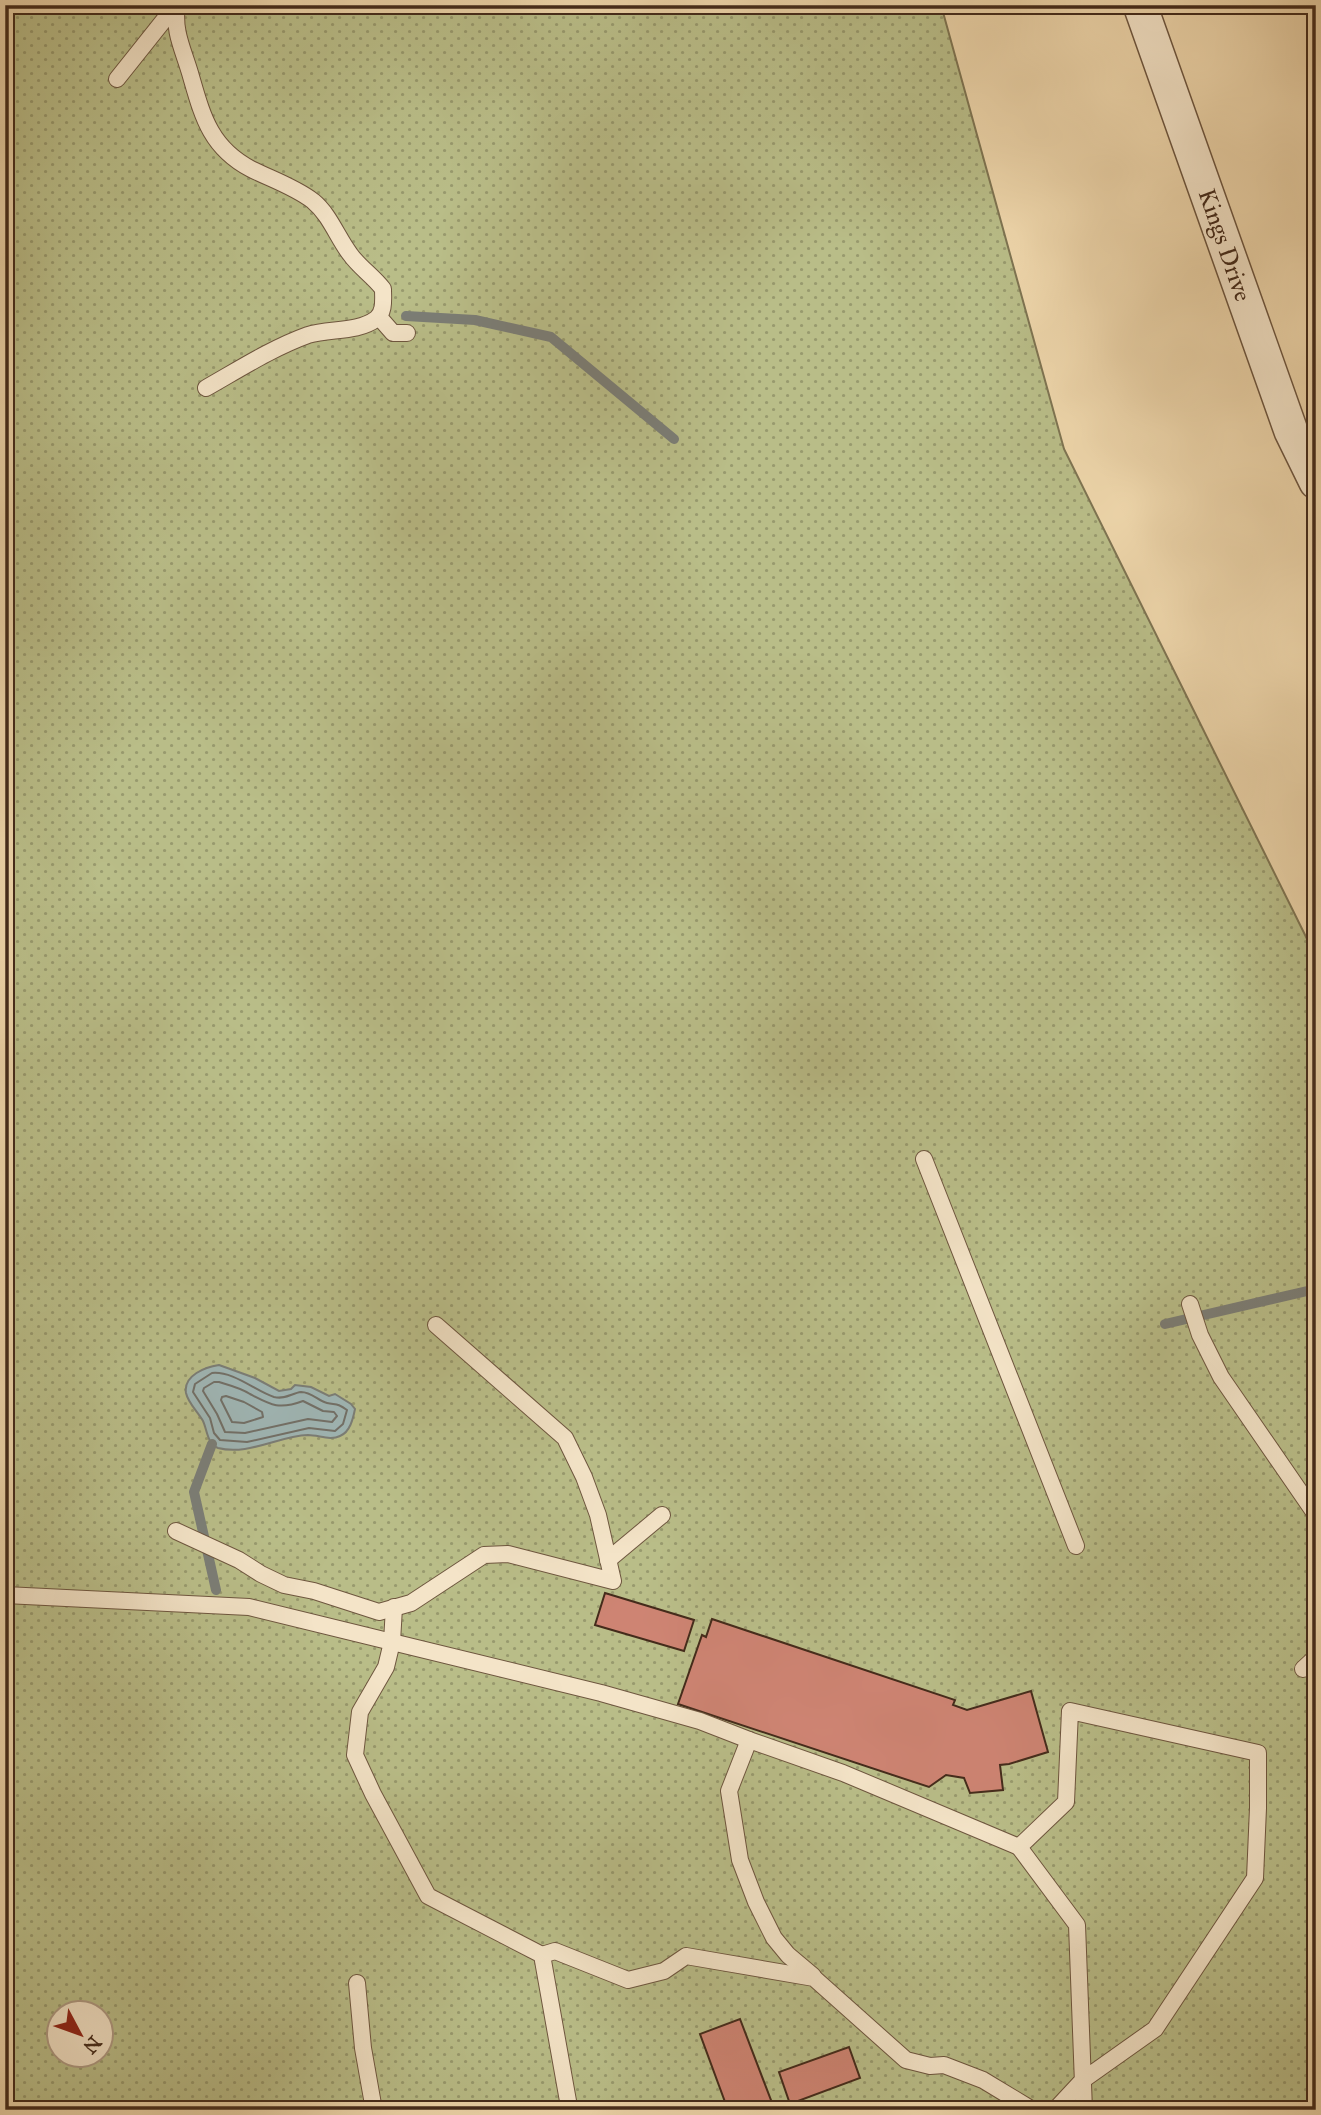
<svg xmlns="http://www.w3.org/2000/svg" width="1321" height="2115" font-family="'IM FELL Great Primer',serif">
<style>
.grass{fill:url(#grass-dots);stroke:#7e7452;stroke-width:2;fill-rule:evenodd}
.water{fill:#9fb6b5;stroke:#7b7e77;stroke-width:2}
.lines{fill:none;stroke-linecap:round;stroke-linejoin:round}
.shore{stroke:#727068;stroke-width:2}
.stream{stroke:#7b7e77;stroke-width:10}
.building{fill:#ce8473;stroke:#442b1b;stroke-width:2}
.service-casing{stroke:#6e563f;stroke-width:18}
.minor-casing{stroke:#6e563f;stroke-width:36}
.service{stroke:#f4e4c8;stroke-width:16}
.minor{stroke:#f4e4c8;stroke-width:33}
.labels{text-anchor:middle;stroke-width:5;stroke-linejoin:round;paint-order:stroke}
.street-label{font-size:24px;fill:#442b1b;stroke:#f4e4c8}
</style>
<defs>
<pattern id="grass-dots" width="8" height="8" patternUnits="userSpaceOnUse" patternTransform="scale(1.75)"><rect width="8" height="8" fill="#b9bd88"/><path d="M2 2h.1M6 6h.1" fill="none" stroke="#989a6e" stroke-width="1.8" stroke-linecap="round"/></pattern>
</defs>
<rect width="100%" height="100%" fill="#eed6ab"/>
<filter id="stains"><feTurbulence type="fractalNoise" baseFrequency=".00286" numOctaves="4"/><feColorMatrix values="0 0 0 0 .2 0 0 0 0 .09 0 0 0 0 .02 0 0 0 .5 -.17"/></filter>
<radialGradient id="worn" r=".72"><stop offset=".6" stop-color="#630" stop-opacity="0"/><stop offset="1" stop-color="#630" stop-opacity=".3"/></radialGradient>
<path class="grass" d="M5,5H941L1064,449L1316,957V2110H5ZM60,2014H102V2056H60Z"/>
<path class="water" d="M219,1365L255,1378L279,1391L291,1389L295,1385L311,1387L329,1396L335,1394L351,1404L355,1409C353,1419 350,1432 340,1436C330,1441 319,1435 308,1435C278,1436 248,1456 218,1448C207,1444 207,1429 203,1421C198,1412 188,1403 186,1393C183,1375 206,1367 219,1365Z"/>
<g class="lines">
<g class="shore">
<path d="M212,1373C234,1371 255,1391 274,1397C285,1400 292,1393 301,1392C312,1392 318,1401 327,1403C337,1405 337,1403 347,1410L343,1424L335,1431L309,1428L247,1442L220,1440L214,1433L210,1418L193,1392L195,1384Z"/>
<path d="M214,1382H219C229,1385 241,1388 250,1394C271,1405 279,1410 303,1401L323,1411L334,1412L337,1416L332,1422L308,1419L245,1433L225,1432L217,1414L203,1391L204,1388Z"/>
<path d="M226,1396L244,1402L262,1412L263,1417L244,1423L232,1422L221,1400L222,1397Z"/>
</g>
<g class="stream">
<path d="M406,316L475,320L551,337L674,439"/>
<path d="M1165,1324L1316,1289"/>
<path d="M212,1444L194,1492L216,1590"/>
</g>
</g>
<g class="building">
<path d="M605,1593L694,1620L684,1651L595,1625Z"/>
<path d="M712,1619L955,1700L953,1705L967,1710L1031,1691L1048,1752L1009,1764L1000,1765L1003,1790L970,1793L964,1778L946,1775L929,1787L678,1704L702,1635L706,1637Z"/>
<path d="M740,2019L774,2108L770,2110H728L700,2034Z"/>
<path d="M849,2047L860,2078L790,2104L779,2072Z"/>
</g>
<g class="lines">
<defs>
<g id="service">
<path d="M177,5C173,31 183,49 190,73C202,114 209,147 251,169C271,179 295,187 313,201C330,215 337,237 350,254C359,267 373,276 383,289C383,299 385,312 376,319C357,333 329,328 308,335C272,348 238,370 206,388"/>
<path d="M117,79L176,5"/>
<path d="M379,317L393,333H407"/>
<path d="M924,1159L1076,1546"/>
<path d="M1190,1304L1200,1335L1221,1377L1316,1515"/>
<path d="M176,1531L239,1560L261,1574L284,1585L314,1591L379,1612L411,1603L484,1555L508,1554L613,1581L598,1515L584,1477L565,1438L436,1325"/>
<path d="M608,1560L662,1515"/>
<path d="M5,1595L249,1607L392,1642L394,1607"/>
<path d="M1303,1669L1316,1657"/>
<path d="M749,1740L729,1791L740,1860L756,1902L774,1938L788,1955L813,1976"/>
<path d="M542,1955L555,1951L628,1980L664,1971L686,1956L814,1978L906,2060L930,2066L944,2065L983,2080L1031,2109L1038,2110"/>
<path d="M357,1983L363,2048L374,2110"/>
<path d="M568,2101L542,1955L428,1896L373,1794L355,1755L360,1712L386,1667L392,1642L601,1693L700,1721L749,1740L843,1773L1019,1847"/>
<path d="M1051,2110L1056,2109L1083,2080L1155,2029L1255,1878L1258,1808V1753L1070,1711L1066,1802L1019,1847L1077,1925L1084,2110"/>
</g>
<path id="minor" d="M1140,5L1291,431L1316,482"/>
</defs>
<use href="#service" class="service-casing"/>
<use href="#minor" class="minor-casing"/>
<use href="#service" class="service"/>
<use href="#minor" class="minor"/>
</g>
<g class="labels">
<g class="street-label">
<text transform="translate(1225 245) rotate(71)" y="8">Kings Drive</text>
</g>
</g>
<rect width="1321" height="2115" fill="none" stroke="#eed6ab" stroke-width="28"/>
<rect x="7" y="7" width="1307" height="2101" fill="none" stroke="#442b1b" stroke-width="3.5"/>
<rect x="14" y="14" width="1293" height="2087" fill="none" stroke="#442b1b" stroke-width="2"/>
<g transform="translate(80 2034) rotate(131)"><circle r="33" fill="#f4e4c8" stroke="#ae9a83" stroke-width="2"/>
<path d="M0-5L12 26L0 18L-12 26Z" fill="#8f2418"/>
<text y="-10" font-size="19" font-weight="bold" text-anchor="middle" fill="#442b1b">N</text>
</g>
<rect width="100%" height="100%" filter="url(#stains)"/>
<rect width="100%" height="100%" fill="url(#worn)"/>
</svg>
